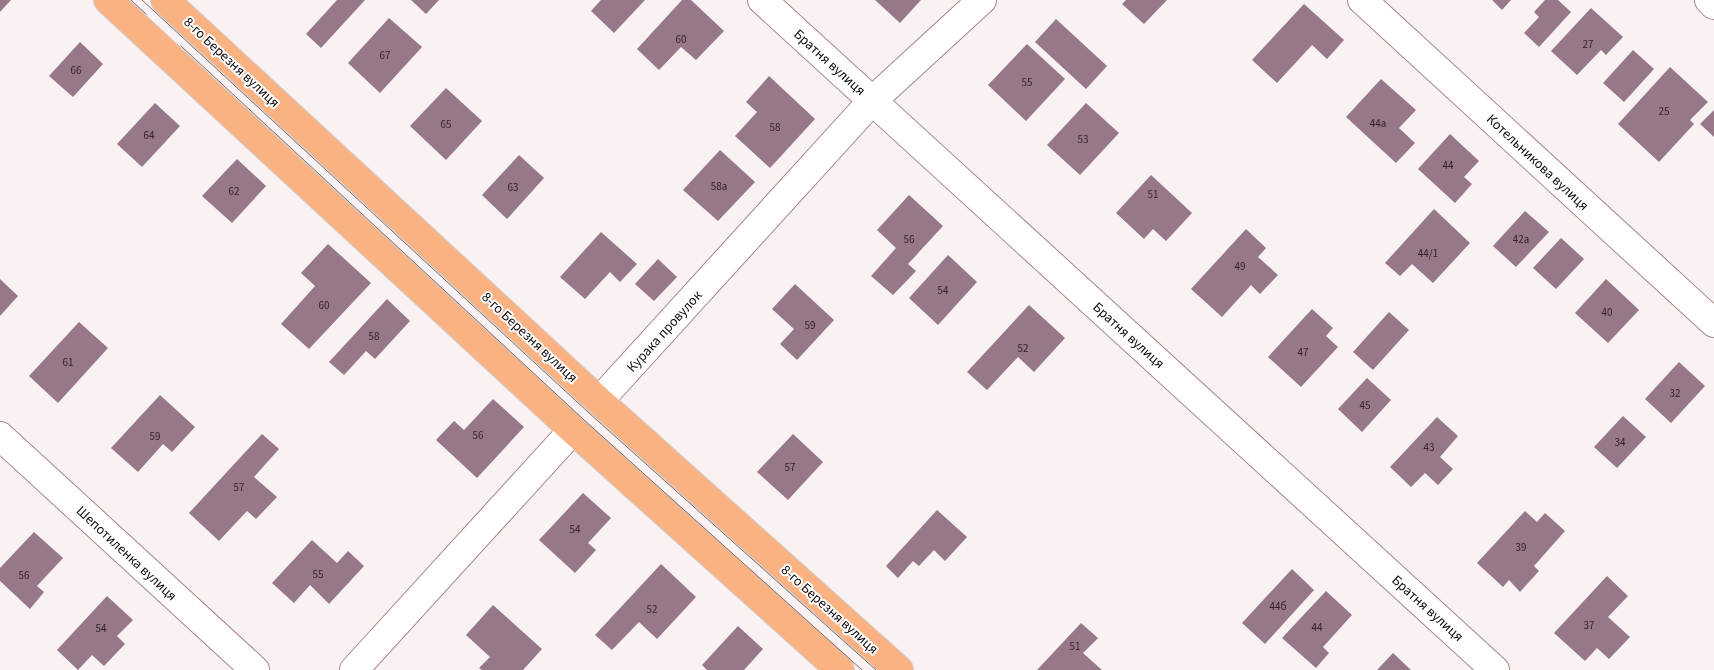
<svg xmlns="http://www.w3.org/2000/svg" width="1714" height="670" font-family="'Source Sans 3',sans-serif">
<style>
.building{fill:#967888}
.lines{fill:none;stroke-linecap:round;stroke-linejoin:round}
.minor-casing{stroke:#a98687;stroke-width:30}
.major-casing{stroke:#d0cece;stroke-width:30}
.minor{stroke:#fff;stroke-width:28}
.major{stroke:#fbb283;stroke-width:28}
.tram{stroke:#796f6f;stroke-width:1}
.labels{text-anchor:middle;stroke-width:4;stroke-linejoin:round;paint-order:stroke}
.number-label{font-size:11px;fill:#342429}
.street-label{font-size:14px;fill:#140809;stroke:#fff}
</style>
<rect width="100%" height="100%" fill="#faf2f2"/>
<g class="building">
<path d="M0,0H11L0,12Z"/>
<path d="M337,0H365L321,48L306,34Z"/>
<path d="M411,0H439L426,14Z"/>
<path d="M601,0H645L614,33L591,11Z"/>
<path d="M682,0H691L724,31L696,60L681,47L659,70L637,49Z"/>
<path d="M875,0H921L900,23Z"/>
<path d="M1126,0H1167L1144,24L1122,4Z"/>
<path d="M1492,0H1511L1502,10Z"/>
<path d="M1545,0H1558L1571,12L1539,47L1524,33L1539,17L1534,12Z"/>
<path d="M1304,4L1344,40L1327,59L1312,45L1277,83L1252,60Z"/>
<path d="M1591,8L1623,37L1606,55L1601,50L1577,75L1551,51Z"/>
<path d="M389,18L422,47L380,93L348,63Z"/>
<path d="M1056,19L1107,66L1086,89L1035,42Z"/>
<path d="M80,42L103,64L73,97L49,76Z"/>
<path d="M1027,44L1065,79L1026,121L988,85Z"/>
<path d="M1633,50L1654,69L1624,102L1603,83Z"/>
<path d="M1670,67L1708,102L1690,120L1694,124L1659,162L1618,124Z"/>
<path d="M769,76L815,119L770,168L735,136L757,112L746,102Z"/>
<path d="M1381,79L1416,110L1399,128L1415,143L1396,163L1346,117Z"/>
<path d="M446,88L482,121L446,160L410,126Z"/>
<path d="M155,103L180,126L142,167L117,144Z"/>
<path d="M1086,103L1119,133L1080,175L1047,145Z"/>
<path d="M1714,110V137L1700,124Z"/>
<path d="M1450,134L1479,161L1464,177L1472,184L1455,203L1418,169Z"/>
<path d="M720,150L755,182L718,221L683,190Z"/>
<path d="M519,155L544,178L507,219L482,195Z"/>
<path d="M237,159L266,186L232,223L202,196Z"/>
<path d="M1151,175L1192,213L1166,241L1153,229L1144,239L1116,213Z"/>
<path d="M909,195L943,226L908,264L916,271L893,295L871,276L896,248L877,230Z"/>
<path d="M1434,209L1470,243L1433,283L1412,264L1400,276L1385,263Z"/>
<path d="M1525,211L1549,232L1516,267L1493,246Z"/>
<path d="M1246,229L1266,248L1258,257L1278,275L1260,294L1251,285L1222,317L1191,289Z"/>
<path d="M601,232L637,264L620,282L610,272L585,299L560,277Z"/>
<path d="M1561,238L1584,259L1556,289L1533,268Z"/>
<path d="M328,244L371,283L309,349L281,324L315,286L301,273Z"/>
<path d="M948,255L977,282L938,325L909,298Z"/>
<path d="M658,259L677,277L654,301L635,284Z"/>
<path d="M0,279L18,296L0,316Z"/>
<path d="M1606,279L1639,310L1608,343L1575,313Z"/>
<path d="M795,284L834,320L797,360L780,344L794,329L772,309Z"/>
<path d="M387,299L410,321L375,359L366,351L344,375L329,362Z"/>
<path d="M1029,305L1065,338L1034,372L1018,357L987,390L967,372Z"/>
<path d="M1312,309L1333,328L1326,336L1338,347L1301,387L1268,357Z"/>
<path d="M1389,312L1409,330L1373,370L1353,352Z"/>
<path d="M79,322L108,348L58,403L29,376Z"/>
<path d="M1679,362L1705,386L1671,423L1645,399Z"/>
<path d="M1367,378L1391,400L1362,432L1338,409Z"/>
<path d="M160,395L195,427L172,452L163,444L138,472L111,448Z"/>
<path d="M493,399L524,427L477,478L436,440L454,421L464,430Z"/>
<path d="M1623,416L1646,437L1617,468L1594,447Z"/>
<path d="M1437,417L1458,436L1440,457L1453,469L1438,485L1425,473L1411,487L1390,467Z"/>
<path d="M262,434L279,449L254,477L277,497L256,519L247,511L219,541L189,513Z"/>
<path d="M793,434L823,462L788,500L757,472Z"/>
<path d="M583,493L611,518L588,543L596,550L575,573L539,540Z"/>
<path d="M937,510L967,537L945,561L934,550L919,566L913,561L898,578L886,566Z"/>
<path d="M1525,511L1537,522L1545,513L1565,531L1534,566L1539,571L1520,592L1509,580L1503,587L1477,563Z"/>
<path d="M34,532L63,558L37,586L44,592L30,609L0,581V568Z"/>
<path d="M312,540L337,563L348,551L364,566L329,604L310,585L294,603L272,583Z"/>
<path d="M661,564L696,597L657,639L639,622L612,650L595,635Z"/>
<path d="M1292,569L1314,590L1265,644L1242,623Z"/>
<path d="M1607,576L1628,596L1608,617L1630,637L1609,659L1597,648L1585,661L1554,633Z"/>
<path d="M1326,591L1352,615L1323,647L1329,653L1316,668L1282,638Z"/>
<path d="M107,596L133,620L117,636L125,644L104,666L92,655L78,670L57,650Z"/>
<path d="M493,605L542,649L523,670H482L479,668L490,657L466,635Z"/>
<path d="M1081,623L1098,638L1083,653L1102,670H1037Z"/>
<path d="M738,626L763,649L744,670H707L702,665Z"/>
<path d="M1393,653L1411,670H1377Z"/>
</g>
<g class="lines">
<defs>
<g id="minor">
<path d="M762,0L1495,670"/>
<path d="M1362,0L1714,323"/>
<path d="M1709,0L1714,5"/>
<path d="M599,401L872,101L982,0"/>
<path d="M0,436L255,670"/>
<path d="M354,670L573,430"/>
</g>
<g id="major">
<path d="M108,0L573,430L840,670"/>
<path d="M165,0L599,401L899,670"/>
</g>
</defs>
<use href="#minor" class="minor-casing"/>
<use href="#major" class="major-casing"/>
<use href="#minor" class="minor"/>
<use href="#major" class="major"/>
<g class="tram">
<path d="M131,0L146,14"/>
<path d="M142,0L589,413L876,670"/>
<path d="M181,46L583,419L862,670"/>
</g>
</g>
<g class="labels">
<g class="number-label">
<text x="681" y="43">60</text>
<text x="1588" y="48">27</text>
<text x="385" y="59">67</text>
<text x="76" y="74">66</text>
<text x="1027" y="86">55</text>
<text x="1664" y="115">25</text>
<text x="1378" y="127">44а</text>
<text x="446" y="128">65</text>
<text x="775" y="131">58</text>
<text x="149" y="139">64</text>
<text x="1083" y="143">53</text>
<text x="1448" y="169">44</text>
<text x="719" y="190">58а</text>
<text x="513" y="191">63</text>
<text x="234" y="195">62</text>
<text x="1153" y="198">51</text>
<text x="909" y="243">56</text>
<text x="1521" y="243">42а</text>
<text x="1428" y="257">44/1</text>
<text x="1240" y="270">49</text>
<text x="943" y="294">54</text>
<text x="324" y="309">60</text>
<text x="1607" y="316">40</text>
<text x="810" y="329">59</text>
<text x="374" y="340">58</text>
<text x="1023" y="352">52</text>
<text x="1303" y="356">47</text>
<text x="68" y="366">61</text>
<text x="1675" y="397">32</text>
<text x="1365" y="409">45</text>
<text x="478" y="439">56</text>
<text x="155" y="440">59</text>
<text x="1620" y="446">34</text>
<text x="1429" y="451">43</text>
<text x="790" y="471">57</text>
<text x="239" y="491">57</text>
<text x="575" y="533">54</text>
<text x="1521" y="551">39</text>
<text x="318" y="578">55</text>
<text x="24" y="579">56</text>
<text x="1278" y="610">44б</text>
<text x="652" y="613">52</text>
<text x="1589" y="629">37</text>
<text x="1317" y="631">44</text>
<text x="101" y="632">54</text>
<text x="1075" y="650">51</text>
</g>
<g class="street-label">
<text transform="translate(232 62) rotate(43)" y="5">8-го Березня вулиця</text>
<text transform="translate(830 62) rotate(42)" y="5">Братня вулиця</text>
<text transform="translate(1538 162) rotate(43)" y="5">Котельникова вулиця</text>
<text transform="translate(664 331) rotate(-48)" y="5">Курака провулок</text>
<text transform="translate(1129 335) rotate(42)" y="5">Братня вулиця</text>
<text transform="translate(530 337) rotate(43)" y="5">8-го Березня вулиця</text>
<text transform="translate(127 553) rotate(43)" y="5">Шепотиленка вулиця</text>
<text transform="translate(1428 608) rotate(42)" y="5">Братня вулиця</text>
<text transform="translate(830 609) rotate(42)" y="5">8-го Березня вулиця</text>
</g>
</g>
</svg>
